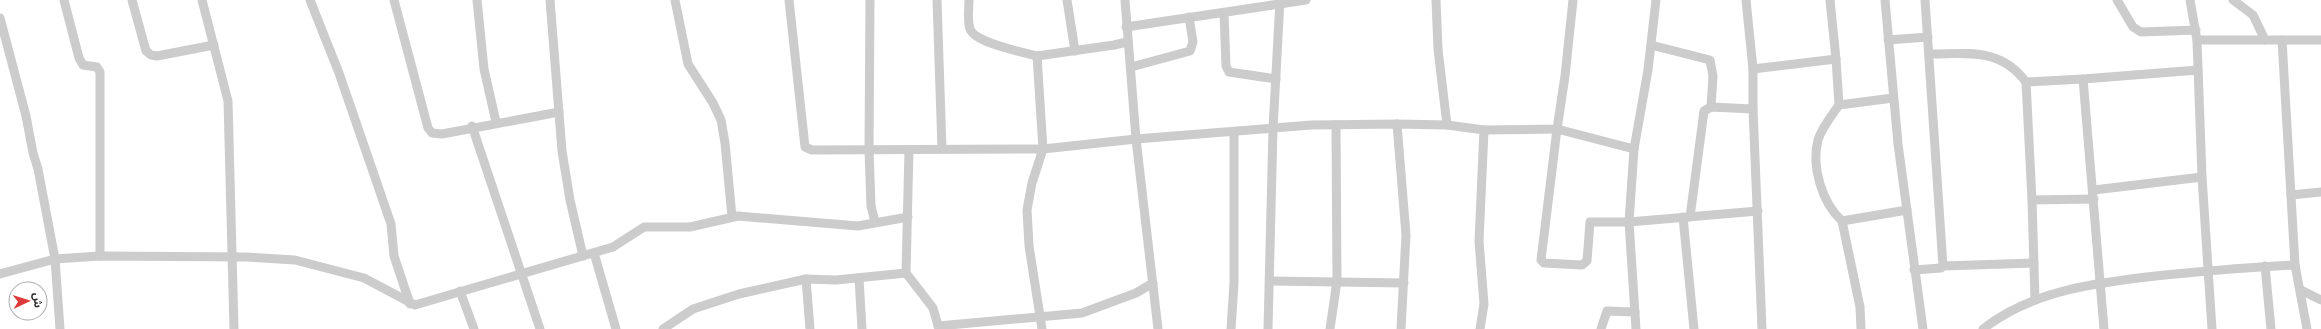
<svg xmlns="http://www.w3.org/2000/svg" width="2321" height="329" font-family="Ubuntu,'Noto Sans Arabic',sans-serif">
<style>
.lines{fill:none;stroke-linecap:round;stroke-linejoin:round}
.street{stroke:#ccc;stroke-width:9}
</style>
<rect width="100%" height="100%" fill="#fff"/>
<g class="lines">
<g class="street">
<path d="M64,0L79,58L83,65L97,67L100,72V256"/>
<path d="M132,0L146,51L151,55L157,56L214,45"/>
<path d="M202,0L228,101L234,329"/>
<path d="M310,0L339,73L391,224L394,256L410,304"/>
<path d="M394,0L428,128L432,133L442,134L559,112"/>
<path d="M477,0L484,69L496,122"/>
<path d="M550,0L562,151L570,200L583,256"/>
<path d="M675,0L688,64L713,103L721,120L725,143L732,217"/>
<path d="M789,0L805,147L812,150L1043,149L1136,139L1312,125L1397,124L1447,125L1484,130L1557,129L1565,76L1573,0"/>
<path d="M870,0L869,150L871,206L875,222"/>
<path d="M937,0L942,149"/>
<path d="M969,0C969,9 967,20 970,29C975,43 1022,52 1037,56"/>
<path d="M1067,0L1075,51"/>
<path d="M1125,0L1136,139L1158,329"/>
<path d="M1436,0L1438,49L1447,125"/>
<path d="M1885,0L1898,144L1923,329"/>
<path d="M1925,0L1943,266"/>
<path d="M2117,0L2133,27L2141,32L2196,30"/>
<path d="M2190,0L2197,40L2202,177L2212,329"/>
<path d="M2233,0L2253,15L2265,40"/>
<path d="M1224,13L1226,66L1229,72L1276,79"/>
<path d="M0,18L26,116L33,153L38,169L55,259L60,329"/>
<path d="M1126,27L1306,0"/>
<path d="M1888,40L1928,37"/>
<path d="M2197,40H2321"/>
<path d="M2282,40L2295,265L2307,329"/>
<path d="M1651,45L1710,60L1713,76L1711,107"/>
<path d="M1929,54C1967,54 2000,47 2026,82L2083,79L2104,329"/>
<path d="M1836,59L1839,105L1893,98"/>
<path d="M1131,67L1190,51L1193,42L1189,17"/>
<path d="M1753,69L1836,59L1830,0"/>
<path d="M2083,79L2198,70"/>
<path d="M2026,82L2032,200L2094,199"/>
<path d="M1839,105C1832,115 1822,127 1818,140C1811,166 1822,203 1842,221"/>
<path d="M1753,109L1762,329"/>
<path d="M1397,124L1406,235L1401,329"/>
<path d="M472,126L540,329"/>
<path d="M1557,129L1634,149L1629,222H1590L1587,261L1582,265L1544,263L1541,260Z"/>
<path d="M1634,149L1648,70L1656,0"/>
<path d="M909,150L906,273L933,308L939,329"/>
<path d="M2094,190L2202,177"/>
<path d="M2291,195L2321,192"/>
<path d="M2032,200L2035,300"/>
<path d="M1683,217L1694,329"/>
<path d="M1690,217L1704,111L1711,107L1753,109V69L1746,0"/>
<path d="M594,253L616,329"/>
<path d="M2265,266L2271,329"/>
<path d="M1914,270L1941,268L1943,266L2034,263"/>
<path d="M0,274L55,259L100,256L246,257L295,260L364,278L415,305L613,247L644,227H690L738,216L858,226L908,217"/>
<path d="M859,278L862,329"/>
<path d="M806,279L810,329"/>
<path d="M1271,281L1404,283"/>
<path d="M2301,290L2321,300"/>
<path d="M460,291L474,329"/>
<path d="M938,326L1082,313L1136,293L1153,283"/>
<path d="M663,329L693,309L739,294L806,279L836,280L906,273"/>
<path d="M1042,329L1029,246L1027,210L1032,183L1043,149L1037,56L1114,45L1127,42"/>
<path d="M1231,329L1234,283V132"/>
<path d="M1268,329L1273,129L1280,0"/>
<path d="M1330,329L1337,281L1336,125"/>
<path d="M1480,329L1484,304L1479,241L1484,130"/>
<path d="M1601,329L1607,311L1635,312"/>
<path d="M1636,329L1629,222L1758,211"/>
<path d="M1861,329L1860,307L1842,221L1907,210"/>
<path d="M1983,329C2034,289 2102,282 2165,275C2208,271 2252,267 2295,265"/>
</g>
</g>
<g transform="translate(28 301) rotate(86)"><circle r="19" fill="#ffffff" stroke="#acacac"/>
<path d="M0-3L7 15L0 10L-7 15Z" fill="#de393b"/>
<text y="-6" font-size="11" font-weight="bold" text-anchor="middle" fill="#2f2f2f">ش</text>
</g>
</svg>
